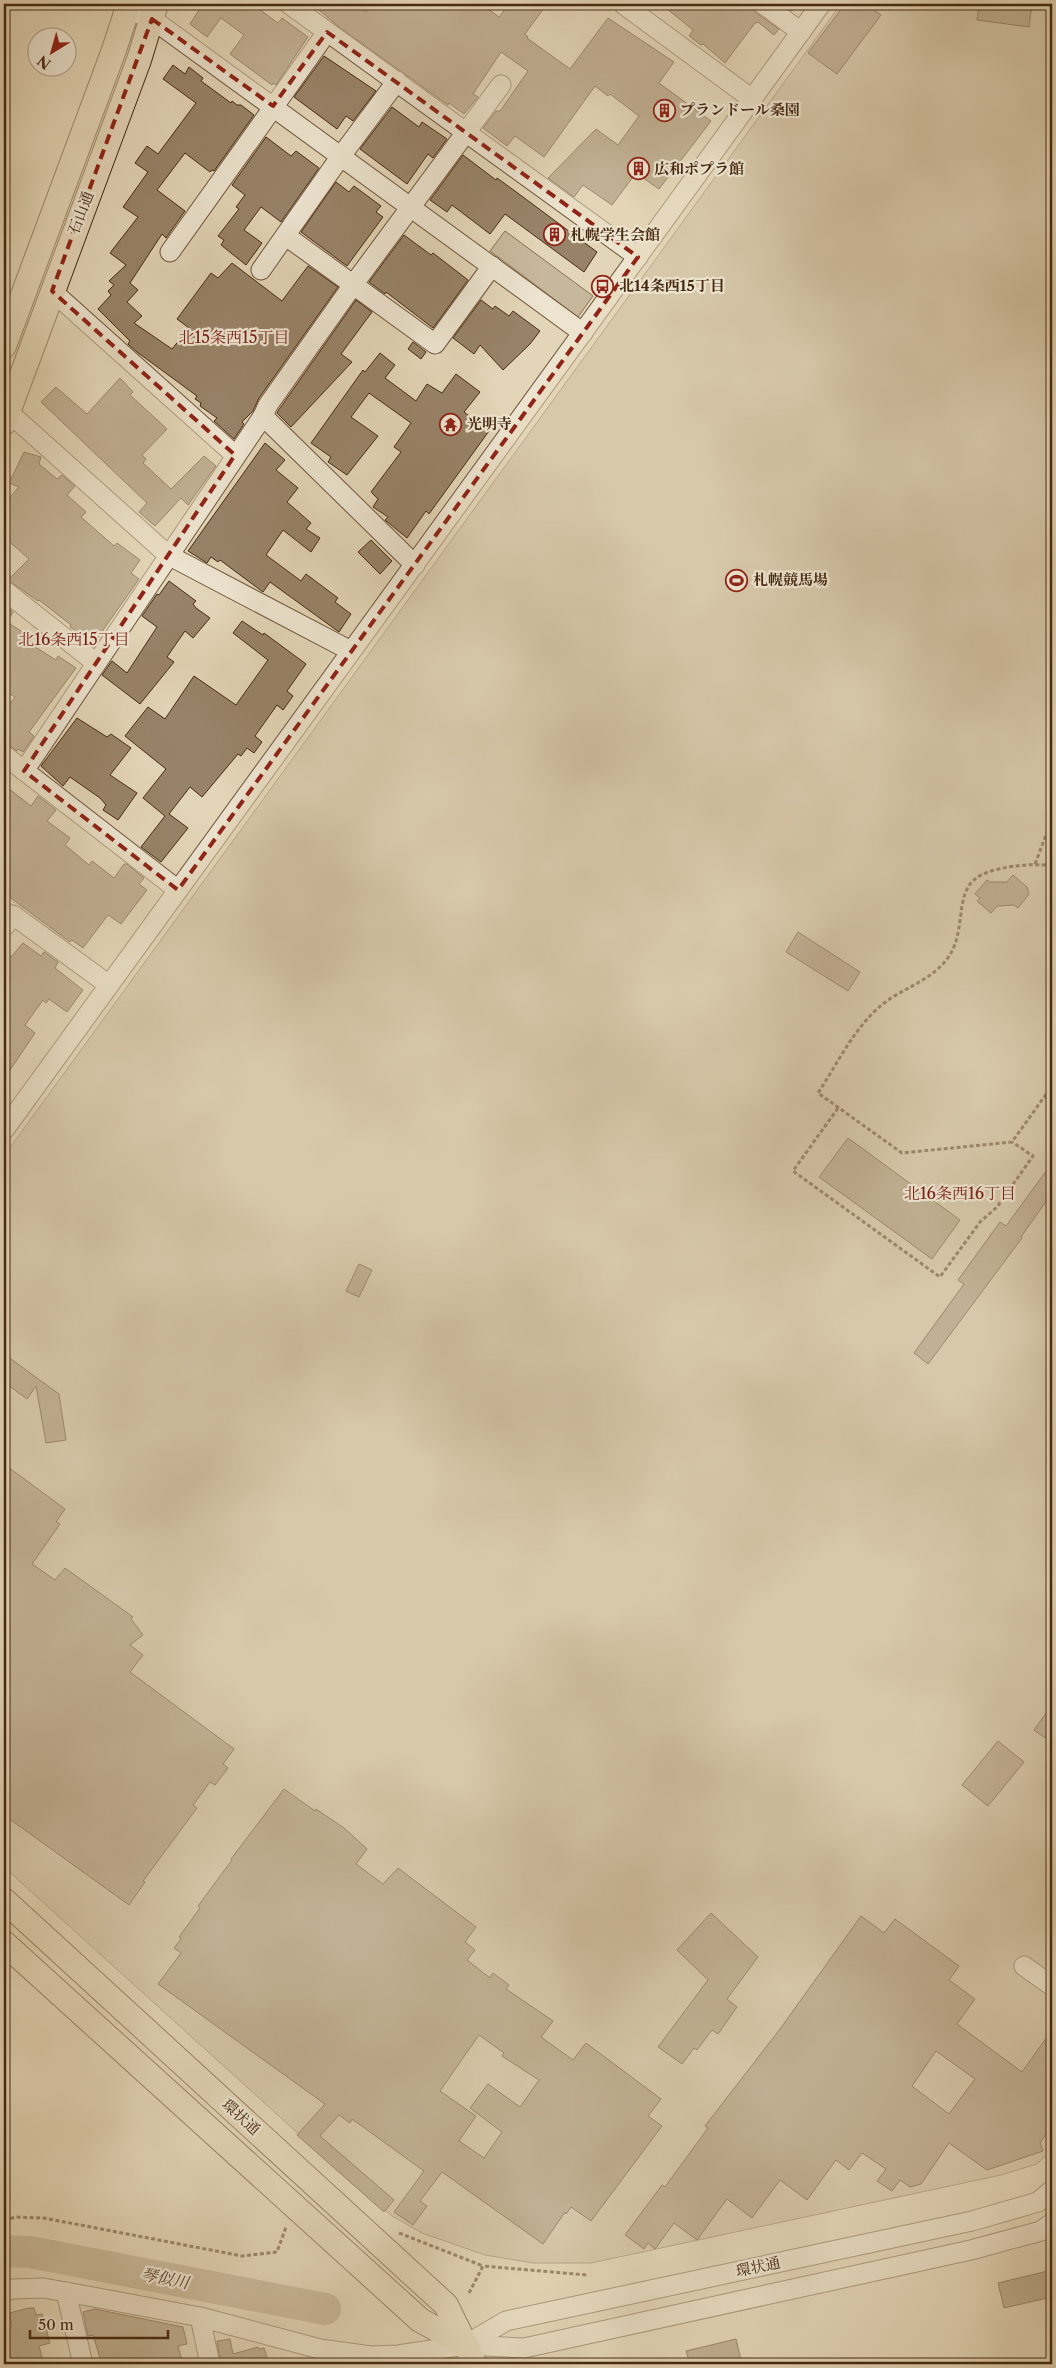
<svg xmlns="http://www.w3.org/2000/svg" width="1056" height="2368" font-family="'Libre Caslon Text','Noto Serif JP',serif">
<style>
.green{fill:#c8b89b;stroke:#887156}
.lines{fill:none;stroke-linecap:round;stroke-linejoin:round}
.river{stroke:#ae9b7f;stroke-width:32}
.building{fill:#988368;stroke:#472a12;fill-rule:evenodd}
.minor-casing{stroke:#6e553b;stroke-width:21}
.major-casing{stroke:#472a12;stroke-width:26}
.path{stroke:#472a12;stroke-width:3;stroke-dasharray:4 2.5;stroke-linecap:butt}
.minor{stroke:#ede4d0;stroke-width:19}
.major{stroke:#e3d5b7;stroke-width:24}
.marked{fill:none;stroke:#8f2418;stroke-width:4;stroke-dasharray:10 6;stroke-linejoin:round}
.labels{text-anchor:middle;stroke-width:4.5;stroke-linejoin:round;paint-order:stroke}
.poi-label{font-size:15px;font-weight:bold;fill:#472a12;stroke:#ede4d0;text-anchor:start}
.street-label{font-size:15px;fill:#472a12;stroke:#ede4d0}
.neighbourhood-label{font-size:16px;fill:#7a1f14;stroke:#ede4d0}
.water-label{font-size:16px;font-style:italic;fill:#61462d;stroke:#ede4d0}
</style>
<rect width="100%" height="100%" fill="#e3d5b7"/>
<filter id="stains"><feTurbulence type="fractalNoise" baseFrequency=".004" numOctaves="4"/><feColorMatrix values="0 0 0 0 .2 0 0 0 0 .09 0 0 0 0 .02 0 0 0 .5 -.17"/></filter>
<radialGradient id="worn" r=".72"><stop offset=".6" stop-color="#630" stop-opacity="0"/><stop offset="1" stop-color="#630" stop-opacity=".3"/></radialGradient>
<g class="green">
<path d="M841,4H1052V2149L1037,2164L1001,2175L591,2263H533L485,2255L422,2233L392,2216L365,2194L4,1867V1156Z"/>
<path d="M505,231L593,296L578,317L490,251Z"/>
</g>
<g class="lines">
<path class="river" d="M4,2251L30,2252L325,2309"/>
</g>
<g class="building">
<path d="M203,4H252L278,23L282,18L308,37L276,85L273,83L272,85L230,54L244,35L221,18L207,37L190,24Z"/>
<path d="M312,4H354L366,12L372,4H482L499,17L509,4H547L525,34L528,37L527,38L570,69L608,18L674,62L659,83L711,121L659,189L636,173L612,205L583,185L574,197L548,178L596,129L618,145L639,116L610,94L608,96L595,86L544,157L515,136L507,146L483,128L496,111H500L528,71L501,52L473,94L478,97L464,114L449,103L448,105L339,27Z"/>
<path d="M661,4H752L756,13L779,29L774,35L758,22L755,23L725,63L703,44L701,45L689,36L693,30Z"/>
<path d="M782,4H797L792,11Z"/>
<path d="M845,4H866L881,15L837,74L808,53Z"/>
<path d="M979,4H1032L1029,27L977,20Z"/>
<path d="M324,56L376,91L353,121L346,116L337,129L294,97Z"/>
<path d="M173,65L185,74L189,67L203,78L201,81L231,103L232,101L237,105H241L254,115L214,171L212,170L210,172L185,153L157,190L185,211L166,238L162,234L130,283L138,290L127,302L142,316L134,323L172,349L189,328L177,319L211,273L218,278L232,263L282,301L308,266L338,287L259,398L253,411L242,422L244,424L234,439L214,421L217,418L200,406L201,403L195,399L197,396L137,352L128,344L130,341L98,309L111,295L108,291L114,285L109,281L126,265L110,253L138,217L123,207L148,172L135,163L147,146L158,154L196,103L163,79Z"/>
<path d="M392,107L419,127L422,122L447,139L433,158L428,154L407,184L360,149Z"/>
<path d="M266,137L291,156L296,151L319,168L281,222L261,207L244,230L262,243L246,265L221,245L224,240L218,236L239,209L236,207L245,195L232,185Z"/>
<path d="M463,155L496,180L497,178L519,194L597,252L584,272L505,214L490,234L452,205L447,212L430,200Z"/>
<path d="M336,182L349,192L354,186L381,206L376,212L383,217L347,266L301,232Z"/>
<path d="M404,235L431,255L433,253L468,280L433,328L386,292L385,294L369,282Z"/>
<path d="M356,300L372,312L341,354L352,362L291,427L277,413L278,411Z"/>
<path d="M481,300L493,309L495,306L509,316L513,311L540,331L530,344L503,370L480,345L474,354L453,338Z"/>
<path d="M413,342L426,352L421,359L408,349Z"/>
<path d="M380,353L395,365L385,378L416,401L427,384L442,393L456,374L480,392L464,412L489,431L429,514L426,511L407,538L385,520L388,517L373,507L378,499L371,492L401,452L394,447L411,423L369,393L351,417L378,436L347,475L328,462L331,457L311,443L363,370L365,372Z"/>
<path d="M120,378L133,392L130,395L167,429L142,455L146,459L143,463L171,489L204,456L216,466L188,505L181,498L155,526L139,512L147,503L41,402L56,387L87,414Z"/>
<path d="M265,443L285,460L276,470L298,488L287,502L311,523L306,529L320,538L311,552L283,530L266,555L301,581L306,574L338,598L335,602L351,614L339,632L270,582L263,592L220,560L218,562L211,557L207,563L188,551Z"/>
<path d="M24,452L41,457L39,464L57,479L62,475L75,486L67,495L86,512L81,517L114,546L117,543L140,560L131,573L139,579L94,643L70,627L71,625L39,600L38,601L8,580L29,559L4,537V504L19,487L9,483Z"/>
<path d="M371,540L392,561L380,574L358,552Z"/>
<path d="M169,581L196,601L193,604L196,608L210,618L193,638L185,631L167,657L174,662L140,704L102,675L112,661L127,673L157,627L142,616L157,594L159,595Z"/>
<path d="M4,604L13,612L7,622L32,638L29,643L56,660L58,656L76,668L29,732L34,736L23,752L18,749L17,751L4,741V712L15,697L4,690Z"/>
<path d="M242,621L263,635L264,633L306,664L287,691L293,696L283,710L277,705L255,736L262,742L254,753L247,748L241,756L238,754L202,797L190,787L169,814L188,828L161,862L141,847L165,816L143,798L166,769L125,736L148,707L165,719L194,676L236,705L268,660L233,633Z"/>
<path d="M77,718L107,737L111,734L131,748L110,775L137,793L118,820L103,810L106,805L100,798L70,777L63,786L41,766Z"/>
<path d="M4,785L31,806L38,796L56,810L47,821L70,838L65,845L89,865L92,861L114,878L124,864H127L144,878L139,884L147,890L121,924L108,915L83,948L72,940L70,942L4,893Z"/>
<path d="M1013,875L1027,887L1029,894L1018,908L1014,905L997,906L991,913L977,901L980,898L975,894L987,880L990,882H1007Z"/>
<path d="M798,932L860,972L848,991L786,952Z"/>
<path d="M23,943L41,956L44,952L58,962L55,968L83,990L67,1012L49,999L46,1003L43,1000L25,1025L35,1033L4,1079V951L11,957Z"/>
<path d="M848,1138L960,1220L932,1259L819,1177Z"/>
<path d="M1052,1163V1193L1021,1237L1022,1238L928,1364L914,1353L964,1284L958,1280L1000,1222L1006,1226Z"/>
<path d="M359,1264L372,1270L359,1297L346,1291Z"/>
<path d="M4,1354L59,1394L66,1440L46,1443L36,1386L27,1399L4,1382Z"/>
<path d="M4,1464L65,1509L56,1522L60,1524L32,1564L55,1580L65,1568L133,1617L131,1619L143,1635L130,1645L143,1655L130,1672L234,1749L223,1764L228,1768L215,1785L210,1782L193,1805L197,1808L143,1881L145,1882L129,1905L4,1815Z"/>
<path d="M1052,1705V1743L1034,1730Z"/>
<path d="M998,1741L1024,1762L988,1806L962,1785Z"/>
<path d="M284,1789L315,1811L316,1809L344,1828L367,1849L356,1864L383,1884L398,1868L476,1927L465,1942L475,1950L467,1960L490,1978L493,1973L509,1985L506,1989L553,2021L541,2037L573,2060L586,2043L661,2099L648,2116L662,2126L591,2221L571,2207L566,2214L565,2212L543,2244L442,2172L420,2201L427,2206L413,2225L394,2212L424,2171L352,2119L350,2123L339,2115L320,2136L394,2200L384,2212L297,2135L325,2104L158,1984L181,1953L174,1948L181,1939L179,1937L200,1908L198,1906L232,1860L231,1859ZM479,2035L504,2053L502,2056L539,2080L520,2107L488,2084L470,2108L502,2132L484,2158L459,2141L476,2116L440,2091Z"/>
<path d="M711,1913L758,1957L727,1999L737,2007L718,2034L712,2030L697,2050L694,2048L682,2064L658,2047L708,1980L677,1950Z"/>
<path d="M861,1916L884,1933L895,1919L959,1966L949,1980L975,1999L957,2024L1022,2072L1052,2030V2125L1040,2143L1043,2151L987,2170L949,2143L921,2184L910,2187L900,2180L892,2191L877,2181L886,2169L862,2153L849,2170L836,2160L807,2200L780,2180L752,2218L727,2199L697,2240L674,2223L655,2249L648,2243L644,2249L625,2235L662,2185L665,2187L708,2128L705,2126L780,2029ZM936,2051L975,2079L949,2114L912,2086Z"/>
<path d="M1052,2270V2297L1004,2308L998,2283Z"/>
<path d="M29,2308H34L36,2315L42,2314L50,2343L39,2346L44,2364H7L4,2352V2329L12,2327L9,2313Z"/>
<path d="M95,2309L183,2327L187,2344L178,2346L183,2364H102L93,2335L88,2336L83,2312Z"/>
<path d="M230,2339L233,2354L258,2347L259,2349L264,2348L269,2364H221L217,2341Z"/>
<path d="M736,2339L742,2364H690L686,2351Z"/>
</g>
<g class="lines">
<defs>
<g id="minor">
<path d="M289,4L638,257"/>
<path d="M623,4L752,99"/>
<path d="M763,4L801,32"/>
<path d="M128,9L152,19L583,333"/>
<path d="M286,236L435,344L492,266"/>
<path d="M170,252L327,32"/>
<path d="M261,270L341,156L397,81"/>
<path d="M52,291L235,455"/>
<path d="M4,408L168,555L351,651"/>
<path d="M263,416L415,565"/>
<path d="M4,590L96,663"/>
<path d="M4,755L178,890"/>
<path d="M24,771L263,416L268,405L353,285L501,85"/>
<path d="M4,927L13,915L109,985"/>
<path d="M4,1130L821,4"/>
<path d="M1024,1966L1052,1986"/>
<path d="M4,2291L13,2289L43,2288L66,2292L200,2317L320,2349L371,2356L398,2355L465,2345L524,2348L971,2250L1041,2231L1052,2223"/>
<path d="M66,2292L83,2364"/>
<path d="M200,2317L210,2364"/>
<path d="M465,2345L506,2321L972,2221L1038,2202L1052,2190"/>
</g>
<g id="major">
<path d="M4,346L114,50L129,4"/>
<path d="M4,423L139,60L156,4"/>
<path d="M4,1900L446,2305L475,2364"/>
<path d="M4,1943L420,2320L465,2345"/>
</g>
</defs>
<use href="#minor" class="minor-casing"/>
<use href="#major" class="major-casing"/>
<g class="path">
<path d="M1035,864L1052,819"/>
<path d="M1052,866C1034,862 989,867 975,879C954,896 967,933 947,959C929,983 898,989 877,1009C852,1032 836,1066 818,1093L902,1153L1012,1142L1052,1086"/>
<path d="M1045,1097L1052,1102"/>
<path d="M838,1108L793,1171L940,1277L980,1222L997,1207L1033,1156L1012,1142"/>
<path d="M4,2220L16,2217L44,2218L242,2256L277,2252L286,2227"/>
<path d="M399,2233L483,2266"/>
<path d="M469,2293L483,2266L587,2275"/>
</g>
<use href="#minor" class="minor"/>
<use href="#major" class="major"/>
</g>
<path d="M0 0H1056V2368H0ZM152,19L273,106L327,32L638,257L178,890L24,771L235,455L52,291Z" fill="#e3d5b7" fill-opacity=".55" fill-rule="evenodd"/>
<path class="marked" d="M152,19L273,106L327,32L638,257L178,890L24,771L235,455L52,291Z"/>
<defs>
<symbol id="building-ring" viewBox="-11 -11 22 22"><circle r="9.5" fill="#ede4d0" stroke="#8f2418" stroke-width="1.5"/><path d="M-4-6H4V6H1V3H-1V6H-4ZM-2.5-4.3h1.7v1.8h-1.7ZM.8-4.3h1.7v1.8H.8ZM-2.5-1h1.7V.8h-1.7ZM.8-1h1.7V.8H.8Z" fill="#8f2418"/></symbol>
<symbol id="bus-ring" viewBox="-11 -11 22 22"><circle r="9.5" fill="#ede4d0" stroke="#8f2418" stroke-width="1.5"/><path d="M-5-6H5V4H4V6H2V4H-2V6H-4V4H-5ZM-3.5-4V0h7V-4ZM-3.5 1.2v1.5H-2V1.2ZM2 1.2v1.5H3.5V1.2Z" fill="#8f2418"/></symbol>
<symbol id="temple-ring" viewBox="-11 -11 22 22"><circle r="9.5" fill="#ede4d0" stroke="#8f2418" stroke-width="1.5"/><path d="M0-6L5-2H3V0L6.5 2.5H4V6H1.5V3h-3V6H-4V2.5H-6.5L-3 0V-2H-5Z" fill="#8f2418"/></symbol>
<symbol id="stadium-ring" viewBox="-11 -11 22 22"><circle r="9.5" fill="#ede4d0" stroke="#8f2418" stroke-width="1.5"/><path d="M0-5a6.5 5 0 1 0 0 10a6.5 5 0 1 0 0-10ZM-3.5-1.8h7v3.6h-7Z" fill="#8f2418"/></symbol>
</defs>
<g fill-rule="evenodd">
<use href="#building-ring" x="652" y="98" width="25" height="25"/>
<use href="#building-ring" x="626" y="156" width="25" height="25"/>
<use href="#building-ring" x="542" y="222" width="25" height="25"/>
<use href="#bus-ring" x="590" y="274" width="25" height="25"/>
<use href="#temple-ring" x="438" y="412" width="25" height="25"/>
<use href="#stadium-ring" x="724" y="568" width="25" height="25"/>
</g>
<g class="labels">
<g class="poi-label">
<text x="680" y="115">プランドール桑園</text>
<text x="654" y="174">広和ポプラ館</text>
<text x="570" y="240">札幌学生会館</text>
<text x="619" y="291">北14条西15丁目</text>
<text x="467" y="429">光明寺</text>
<text x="753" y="585">札幌競馬場</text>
</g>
<g class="street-label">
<text transform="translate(81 213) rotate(-69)" y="5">石山通</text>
<text transform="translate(241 2117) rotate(42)" y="5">環状通</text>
<text transform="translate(758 2267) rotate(-12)" y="5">環状通</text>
</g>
<g class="neighbourhood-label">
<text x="234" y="343">北15条西15丁目</text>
<text x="74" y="645">北16条西15丁目</text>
<text x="960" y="1199">北16条西16丁目</text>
</g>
<g class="water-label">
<text transform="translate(165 2278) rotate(11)" y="6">琴似川</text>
</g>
</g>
<rect width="1056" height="2368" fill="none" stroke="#e3d5b7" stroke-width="20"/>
<rect x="5" y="5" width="1046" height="2358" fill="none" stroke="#472a12" stroke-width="2.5"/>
<rect x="10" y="10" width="1036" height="2348" fill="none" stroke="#472a12"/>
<g transform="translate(52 52) rotate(217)"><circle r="24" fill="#ede4d0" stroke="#ab9a84"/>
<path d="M0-4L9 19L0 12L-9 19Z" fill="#8f2418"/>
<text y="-8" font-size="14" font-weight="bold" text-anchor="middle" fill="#472a12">N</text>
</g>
<path d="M30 2330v8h138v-8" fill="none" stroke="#472a12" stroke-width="2.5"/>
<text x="38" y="2330" font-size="15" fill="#472a12" stroke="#ede4d0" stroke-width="4" paint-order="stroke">50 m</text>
<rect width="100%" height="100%" filter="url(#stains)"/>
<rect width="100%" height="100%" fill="url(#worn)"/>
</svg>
